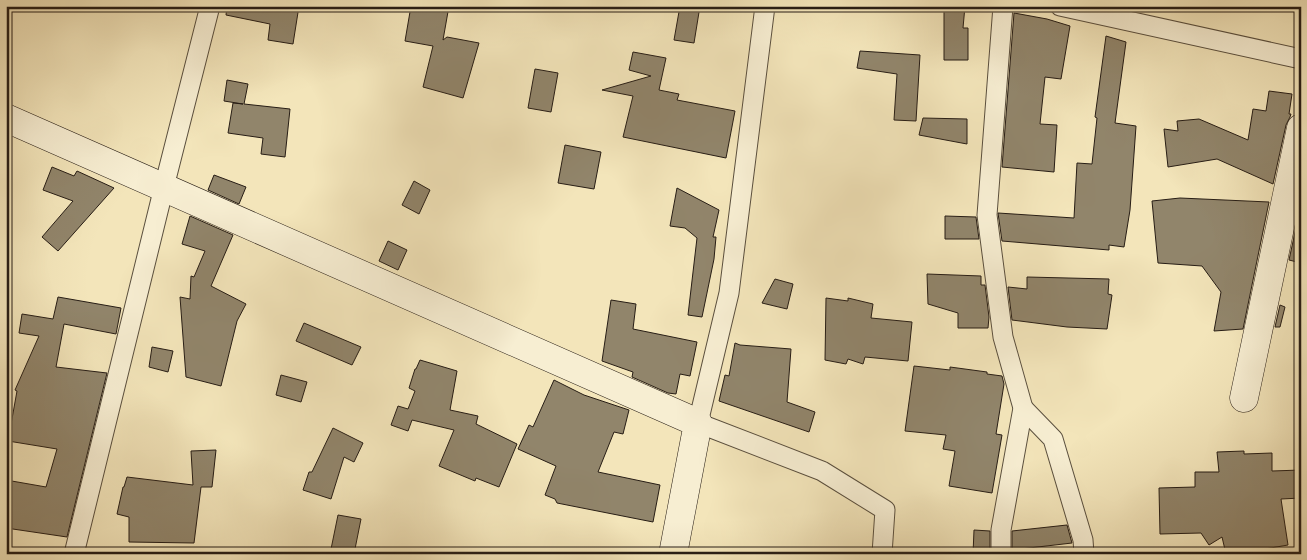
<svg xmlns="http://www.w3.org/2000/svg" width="1307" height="560" font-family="'Sorts Mill Goudy',serif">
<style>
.building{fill:#91856b;stroke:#271d15}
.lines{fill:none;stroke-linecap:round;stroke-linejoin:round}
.street-casing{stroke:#5a4f3e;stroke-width:21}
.secondary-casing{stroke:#271d15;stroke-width:29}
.street{stroke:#f7eed2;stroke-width:19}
.secondary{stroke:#f7eed2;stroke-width:28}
</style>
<rect width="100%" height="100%" fill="#f3e5ba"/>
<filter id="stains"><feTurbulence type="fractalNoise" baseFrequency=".004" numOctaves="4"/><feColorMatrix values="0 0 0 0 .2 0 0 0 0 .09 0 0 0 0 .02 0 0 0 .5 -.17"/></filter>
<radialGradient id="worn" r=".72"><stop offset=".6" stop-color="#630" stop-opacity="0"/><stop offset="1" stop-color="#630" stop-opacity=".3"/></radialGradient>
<g class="building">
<path d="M227,6H299L293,44L268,40L270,24L226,15Z"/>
<path d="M411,6H449L443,40L447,37L479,43L463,98L423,87L433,46L405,41Z"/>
<path d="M680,6H700L694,43L674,40Z"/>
<path d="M944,6H965L963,28H968V60H944Z"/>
<path d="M1014,13L1047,19L1070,26L1061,79L1045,77L1040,124L1057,125L1054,172L1002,167Z"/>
<path d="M1106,36L1126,42L1115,123L1136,126L1130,210L1124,247L1109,245V250L1002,241L998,213L1074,218L1077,163L1092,164L1097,118L1095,117Z"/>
<path d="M860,51L920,55L916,121L894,120L897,74L857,68Z"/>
<path d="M633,52L666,58L659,90L679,94L677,100L735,111L726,158L623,137L633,96L602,90L651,76L629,70Z"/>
<path d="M535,69L558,73L551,112L528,108Z"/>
<path d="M227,80L248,84L244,104L290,109L285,157L261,154L263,138L228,133L233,103L243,104L224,101Z"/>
<path d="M1269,91L1292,94L1289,114H1291L1290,117L1286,125L1273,184L1217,159L1168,167L1164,129L1178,131L1177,121L1199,119L1248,140L1253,109L1266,111Z"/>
<path d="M923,118L967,119V144L919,135Z"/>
<path d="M565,145L601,152L594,189L558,183Z"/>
<path d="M52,167L74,176L77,171L114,188L58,251L42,237L73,201L43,190Z"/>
<path d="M214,175L246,187L239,204L208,190Z"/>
<path d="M414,181L430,190L419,214L402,205Z"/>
<path d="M677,188L719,210L713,237H716L714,259L702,317L688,315L697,238L685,228L670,226Z"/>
<path d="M1180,198L1269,202L1243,329L1214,331L1221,292L1202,266L1158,263L1152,201Z"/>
<path d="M1301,205V263L1289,260Z"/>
<path d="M190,216L233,235L211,286L246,304L237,321L221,386L186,377L180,297L190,299L191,276L194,277L205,251L182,244Z"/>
<path d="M945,216L976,217L979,239H945Z"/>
<path d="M388,241L407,250L398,270L379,261Z"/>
<path d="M927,274L981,276V285H985L989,317L988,328H958V313L928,304Z"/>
<path d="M1027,277L1109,279L1108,294L1112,295L1107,329L1067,327L1012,320L1008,287L1027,289Z"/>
<path d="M775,279L793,284L787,309L762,303Z"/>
<path d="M58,297L121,308L116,334L64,324L56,367L107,373L67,537L6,528V480L46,487L57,449L8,441L17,391L15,390L39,336L19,333L22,314L53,319Z"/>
<path d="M826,298L848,301V298L873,304L871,318L912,322L908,361L865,357L863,364L848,359L846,364L825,360Z"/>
<path d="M611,300L636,304L633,329L697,342L690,376L680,374L676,394L668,393L632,377L633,372L602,361Z"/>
<path d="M1280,305L1285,307L1280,327H1275Z"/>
<path d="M304,323L361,347L352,365L296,341Z"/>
<path d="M735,343L740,345L791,349L787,402L815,412L809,432L719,401L725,375L729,376Z"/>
<path d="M152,347L173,351L168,372L149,367Z"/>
<path d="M420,360L457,371L450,410L478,416L476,424L517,444L499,487L476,478L475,481L439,466L454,430L412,420L408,431L391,425L398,406L408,409L415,391L409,388L415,369H416Z"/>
<path d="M914,366L950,370V367L987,372V374L1002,376L1004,384L996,434L1002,435L992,493L949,486L955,451L943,449L946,435L905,431Z"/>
<path d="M281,375L307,382L301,402L276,395Z"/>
<path d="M554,380L584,395L629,410L623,434L614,432L598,472L660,485L653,522L557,503L555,499L545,495L556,466L518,449L529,425L533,427Z"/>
<path d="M333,428L363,443L354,462L344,457L331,499L303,490L309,472H312Z"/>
<path d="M216,450L212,487H201L194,543L129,542V517L117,514L123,487H124L127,477L193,485L191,451Z"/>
<path d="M1244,451V454L1272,453V471L1301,470V498L1281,499L1288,545L1236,554H1226L1222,537L1209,545L1201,533L1160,534L1159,488L1195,487V472H1219L1217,452Z"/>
<path d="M338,515L361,519L354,554H330Z"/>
<path d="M1067,525L1072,543L1012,550V531Z"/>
<path d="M974,530L990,531V554H973Z"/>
</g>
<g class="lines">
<defs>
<g id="street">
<path d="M765,6L729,293L698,423L822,471L885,510L882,554"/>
<path d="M1060,6L1301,59"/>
<path d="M1023,408L1053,439L1083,540L1084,554"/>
<path d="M74,554L164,187L210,6"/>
<path d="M1001,554V530L1023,408L1003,337L987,215L1003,6"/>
</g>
<g id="secondary">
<path d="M6,118L698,423L673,554"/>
<path d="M1244,398L1301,128"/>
</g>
</defs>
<use href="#street" class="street-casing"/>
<use href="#secondary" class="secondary-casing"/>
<use href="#street" class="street"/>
<use href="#secondary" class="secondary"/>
</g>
<rect width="1307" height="560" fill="none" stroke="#f3e5ba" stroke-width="25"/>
<rect x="8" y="8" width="1292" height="545" fill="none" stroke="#271d15" stroke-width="2.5"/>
<rect x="12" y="12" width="1282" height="535" fill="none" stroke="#271d15"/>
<rect width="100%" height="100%" filter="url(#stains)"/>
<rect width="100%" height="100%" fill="url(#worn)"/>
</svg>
